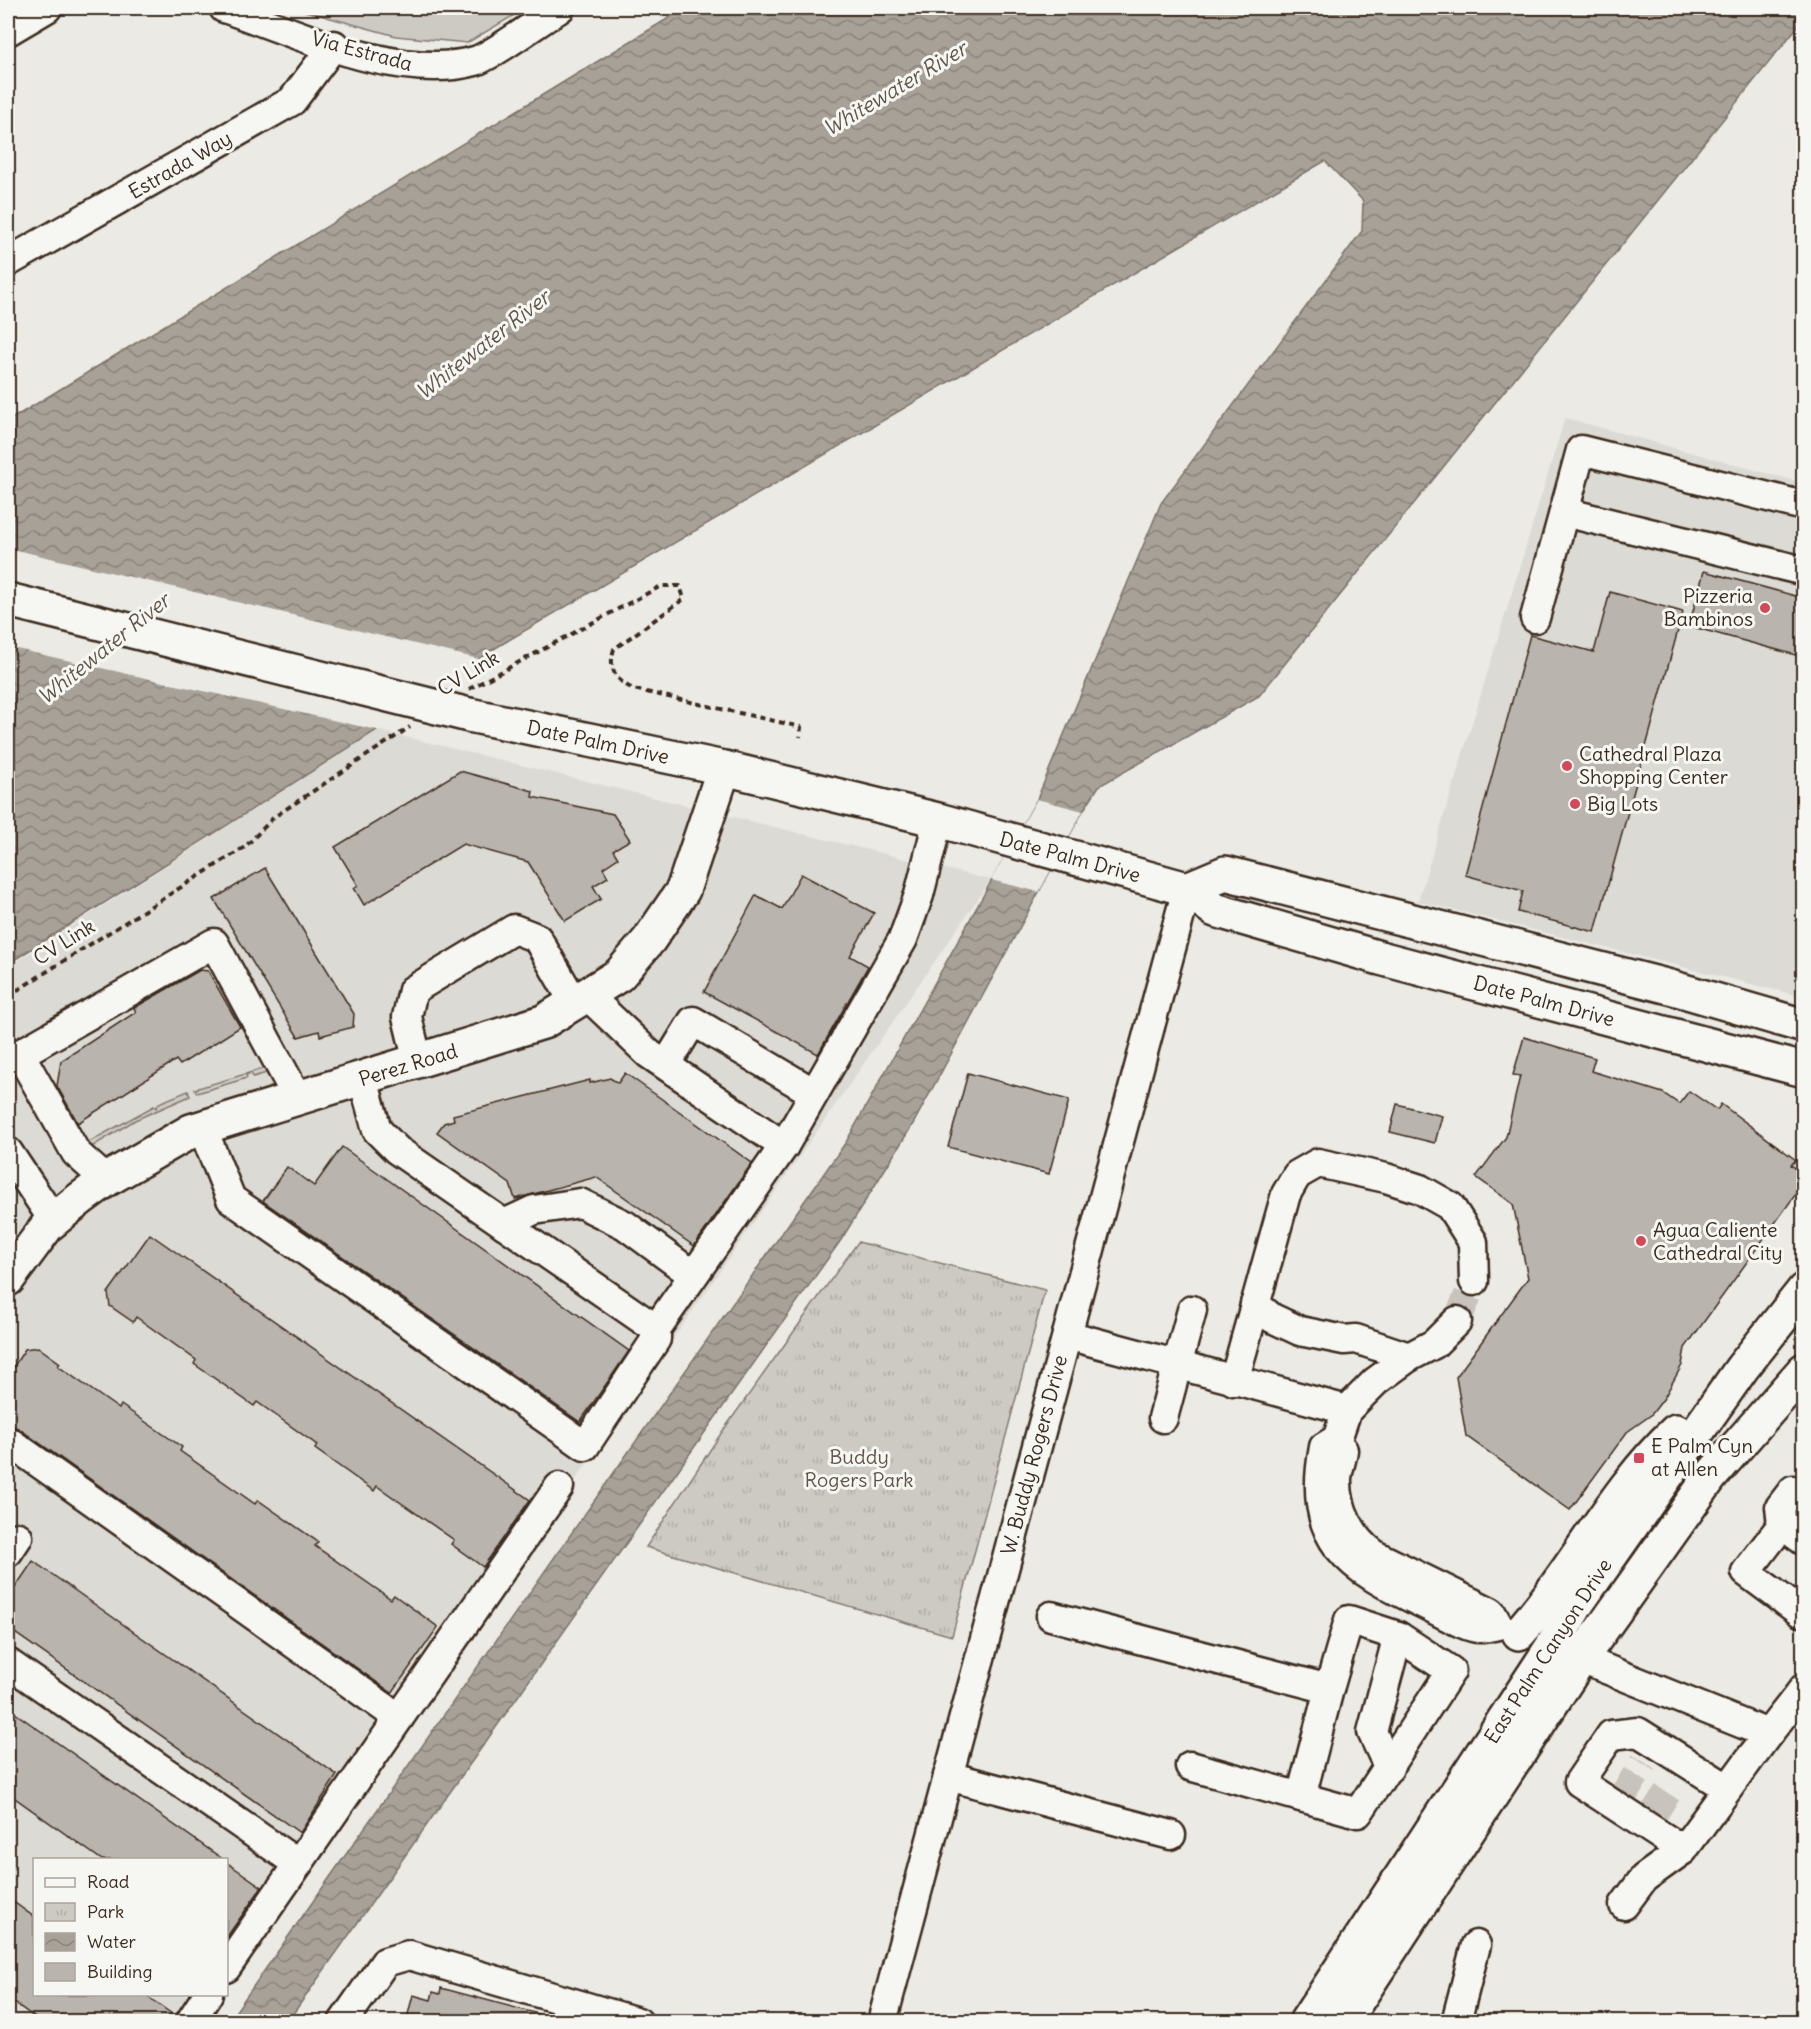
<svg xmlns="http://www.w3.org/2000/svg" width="1811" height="2029" font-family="Delius,sans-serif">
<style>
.built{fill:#dcdad4}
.green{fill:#cdcac4;stroke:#847a71;stroke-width:1.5}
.park{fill:url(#park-tufts);stroke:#847a71;stroke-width:1.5}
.water{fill:url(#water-waves);stroke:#7c7167;stroke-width:1.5}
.pier{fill:#ebeae5}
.building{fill:#bab4ae;stroke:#3b2a1e;stroke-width:1.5}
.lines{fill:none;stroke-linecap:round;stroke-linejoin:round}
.minor-tunnel{stroke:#c8c4bd;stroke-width:28;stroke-dasharray:28 14;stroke-linecap:butt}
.minor-casing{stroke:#3b2a1e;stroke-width:33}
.major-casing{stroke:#3b2a1e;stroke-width:38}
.path{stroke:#3b2a1e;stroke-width:4;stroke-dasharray:6 4.5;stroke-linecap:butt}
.minor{stroke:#f6f6f2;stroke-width:28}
.major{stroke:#f6f6f2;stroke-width:33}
.major-bridge-casing{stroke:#3b2a1e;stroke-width:38;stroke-linecap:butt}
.major-bridge{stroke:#f6f6f2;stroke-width:33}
.poi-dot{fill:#d1495b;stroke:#f6f6f2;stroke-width:2}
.labels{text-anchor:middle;stroke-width:6;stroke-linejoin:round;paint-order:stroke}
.street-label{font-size:20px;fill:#3b2a1e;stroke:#f6f6f2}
.poi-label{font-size:20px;fill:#3b2a1e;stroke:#f6f6f2;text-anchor:start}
.park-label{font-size:20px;fill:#605248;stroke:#f6f6f2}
.water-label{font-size:21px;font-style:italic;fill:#615449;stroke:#f6f6f2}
</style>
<defs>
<pattern id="park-tufts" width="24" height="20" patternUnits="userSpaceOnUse" patternTransform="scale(1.5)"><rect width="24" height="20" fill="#cdcac4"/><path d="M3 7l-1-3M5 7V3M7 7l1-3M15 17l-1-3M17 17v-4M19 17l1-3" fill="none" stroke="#b1aea8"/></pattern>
<pattern id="water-waves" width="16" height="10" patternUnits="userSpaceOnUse" patternTransform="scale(1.5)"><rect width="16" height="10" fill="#a8a198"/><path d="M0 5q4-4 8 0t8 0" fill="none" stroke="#8a837b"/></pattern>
</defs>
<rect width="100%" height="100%" fill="#ebeae5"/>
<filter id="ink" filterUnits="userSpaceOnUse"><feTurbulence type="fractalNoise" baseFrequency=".0167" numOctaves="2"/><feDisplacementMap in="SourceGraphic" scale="12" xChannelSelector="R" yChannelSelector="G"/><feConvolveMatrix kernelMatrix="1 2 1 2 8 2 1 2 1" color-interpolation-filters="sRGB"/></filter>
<g filter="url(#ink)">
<g class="built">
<path d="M1565,418L1803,483V997L1418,901Z"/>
<path d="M377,730L991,880L227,1983L226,1860H34V1994L219,1995L200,2021L8,2022V967Z"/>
</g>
<g class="green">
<path d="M294,8H526L467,43L396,36Z"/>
<path d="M269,1067L270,1072L253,1077L251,1073L246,1075L247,1078L197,1093L195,1089Z"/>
<path d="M188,1091L190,1096L135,1120L90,1148L87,1143L154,1106L156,1108L159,1103Z"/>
</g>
<path class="park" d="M858,1242L1045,1290L952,1636L646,1547L722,1432Z"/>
<path class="water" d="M685,8H1803V20L1259,696L1099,786L1083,811L913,1124L841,1240L288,2021H229L846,1142L1037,799L1161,503L1362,231L1363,201L1325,161L492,650L377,730L8,964V421Z"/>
<g class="pier">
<path d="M8,548L483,660L381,731L8,647Z"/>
<path d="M1037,799L1083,811L1039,892L991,880Z"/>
</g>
<g class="building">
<path d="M1704,571L1803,598V657L1689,626Z"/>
<path d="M1610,592L1683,612L1595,932L1518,912L1523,891L1465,875L1530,635L1594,652Z"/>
<path d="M460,771L533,791L532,797L613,814L630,840L613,850L618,858L603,868L608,877L593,886L601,899L565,921L528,862L463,844L364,905L354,888L358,885L335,847Z"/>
<path d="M265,868L354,1014L353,1027L320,1036L319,1031L298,1037L214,899Z"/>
<path d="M801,874L874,913L850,956L868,966L818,1054L704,992L756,895L782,909Z"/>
<path d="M200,970L208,971L240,1027L180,1065L176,1060L78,1123L57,1086L61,1061L136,1012L134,1008Z"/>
<path d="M1524,1037L1595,1058L1591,1071L1663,1093L1679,1104L1689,1091L1717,1110L1721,1104L1796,1160L1791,1165L1803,1173V1184L1685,1348L1682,1365L1664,1398L1651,1415L1627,1432L1570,1510L1466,1436L1456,1377L1528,1278L1513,1204L1476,1177L1506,1137L1520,1076L1513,1075Z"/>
<path d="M625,1073L752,1163L694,1246L596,1177L515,1199L510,1184L437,1132L444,1123L454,1120L453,1115L590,1080V1083L610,1078L618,1083Z"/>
<path d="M968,1073L1069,1100L1049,1174L948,1147Z"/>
<path d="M1397,1104L1442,1116L1435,1143L1390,1132Z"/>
<path d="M342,1147L629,1351L580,1422L263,1201L287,1167L314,1186Z"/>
<path d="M150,1234L530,1500L483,1567L451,1544L454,1540L377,1486L374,1491L315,1449L317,1445L257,1402L254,1406L194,1364L196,1360L136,1317L133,1322L110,1306L108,1293Z"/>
<path d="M38,1347L60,1363L58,1366L119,1409L121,1405L182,1447L180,1451L255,1504L258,1500L318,1542L315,1546L391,1599L394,1595L438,1627L392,1693L18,1428L8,1425V1375L25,1349Z"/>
<path d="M33,1561L337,1775L300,1833L8,1628V1598Z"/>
<path d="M8,1708L224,1860H102L8,1793Z"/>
<path d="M226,1862L262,1887L226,1938Z"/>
<path d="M8,1898L34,1917V1995H145L175,2016L174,2022H41L8,1998Z"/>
<path d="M441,1988L546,2016L545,2022H406L413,1995L431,2000L433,1992L440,1994Z"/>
</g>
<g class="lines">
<g class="minor-tunnel">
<path d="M1457,1321L1474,1281"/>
<path d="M1621,1799L1644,1762"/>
<path d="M1652,1816L1675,1781"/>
</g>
<defs>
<g id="minor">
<path d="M224,8C297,33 398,82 475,61C492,56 542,19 560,8"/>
<path d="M8,31L47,8"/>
<path d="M8,262L292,101L334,45"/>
<path d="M1804,506L1581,450L1564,512L1804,571"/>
<path d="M1535,618L1564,512"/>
<path d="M588,996L649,1054L784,1146L903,939L919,895L938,820"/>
<path d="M418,1062L407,1017L413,990L514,929L537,938L575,1004"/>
<path d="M666,1065L693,1021L814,1093"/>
<path d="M202,1127L231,1199L585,1446L656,1339V1329L397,1150L377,1130L363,1079"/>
<path d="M8,1152L54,1221"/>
<path d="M106,1180L76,1153L20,1054L214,943L297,1097"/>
<path d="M504,1224L534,1210L580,1203L625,1225L693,1275"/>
<path d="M1255,1304L1272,1318L1300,1331L1344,1340L1356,1339L1409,1357"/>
<path d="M1457,1321L1434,1344L1409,1357L1376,1381L1347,1410L1337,1439L1324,1447C1306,1542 1348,1568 1426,1605C1439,1611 1468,1629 1480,1628C1486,1628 1493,1626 1498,1625"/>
<path d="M656,1329L784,1146"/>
<path d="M1067,1335L1347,1410"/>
<path d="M1234,1381L1286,1194L1297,1175L1318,1163L1386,1178L1420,1189L1450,1206L1473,1242L1474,1281"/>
<path d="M1163,1418L1192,1310"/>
<path d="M8,1441L399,1718"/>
<path d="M1343,1450C1342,1459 1338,1469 1337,1478C1336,1509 1351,1537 1375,1555L1491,1612L1498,1625"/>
<path d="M1782,1525L1780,1507L1793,1490"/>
<path d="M1804,1541L1782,1525L1746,1572L1800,1612L1804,1607"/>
<path d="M8,1552L18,1537"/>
<path d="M1051,1616L1329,1689L1349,1620L1398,1636L1451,1671L1358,1813L1190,1766"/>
<path d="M1561,1651L1768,1734L1804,1688"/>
<path d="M8,1663L298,1864"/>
<path d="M1389,1768L1372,1732L1398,1636"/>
<path d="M948,1776L1171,1835"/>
<path d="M1727,1788L1638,1732L1611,1735L1579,1782L1683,1850L1768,1734"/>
<path d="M1301,1797L1329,1689"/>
<path d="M1624,1905L1644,1878L1683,1850"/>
<path d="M226,1968L559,1487"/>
<path d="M190,2022L208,1994"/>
<path d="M343,2022L385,1962L409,1955L638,2022"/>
<path d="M882,2022L1187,889"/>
<path d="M1456,2022L1476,1945"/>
</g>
<g id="major">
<path d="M469,715L724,768L938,820L1187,889L1215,910L1380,958L1804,1070"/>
<path d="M1187,889L1225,873L1670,987L1804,1026"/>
<path d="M8,1279L48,1225L80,1199L106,1180L191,1131L543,1022L619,975L649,940L683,890L724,768"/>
<path d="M1519,1633C1575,1570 1614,1489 1676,1431"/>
<path d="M1306,2022L1552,1647L1578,1602L1742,1368L1804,1290"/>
<path d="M1343,2022L1580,1660L1711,1476L1804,1370"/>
</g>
</defs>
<use href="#minor" class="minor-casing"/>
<use href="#major" class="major-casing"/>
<g class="path">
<path d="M469,689L661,586H680L684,599L614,649C608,668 615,680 633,689L801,727L800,737"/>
<path d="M8,996L245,847L274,817L410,727"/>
</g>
<use href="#minor" class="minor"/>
<use href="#major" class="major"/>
<defs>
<path id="major-bridge" d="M8,600L469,715"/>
</defs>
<use href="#major-bridge" class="major-bridge-casing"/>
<use href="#major-bridge" class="major-bridge"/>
</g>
</g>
<g class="poi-dot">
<circle cx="1765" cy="608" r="6"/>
<circle cx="1567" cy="766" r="6"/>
<circle cx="1575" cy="804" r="6"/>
<circle cx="1641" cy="1241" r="6"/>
<rect x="1633" y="1452" width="12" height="12" rx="3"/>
</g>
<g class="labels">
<g class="street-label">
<text transform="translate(362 51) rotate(15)" y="7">Via Estrada</text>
<text transform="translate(180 165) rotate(-30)" y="7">Estrada Way</text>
<text transform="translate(468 673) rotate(-31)" y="7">CV Link</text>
<text transform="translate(598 742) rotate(12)" y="7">Date Palm Drive</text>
<text transform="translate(1070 857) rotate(15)" y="7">Date Palm Drive</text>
<text transform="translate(64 942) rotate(-32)" y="7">CV Link</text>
<text transform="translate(1544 1001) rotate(15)" y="7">Date Palm Drive</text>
<text transform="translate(408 1065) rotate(-17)" y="7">Perez Road</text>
<text transform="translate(1034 1455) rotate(-75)" y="7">W. Buddy Rogers Drive</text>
<text transform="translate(1548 1651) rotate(-57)" y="7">East Palm Canyon Drive</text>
</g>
<g class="poi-label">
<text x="1753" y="603" text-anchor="end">Pizzeria<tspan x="1753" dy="23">Bambinos</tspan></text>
<text x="1579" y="761">Cathedral Plaza<tspan x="1579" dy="23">Shopping Center</tspan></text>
<text x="1587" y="811">Big Lots</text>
<text x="1653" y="1237">Agua Caliente<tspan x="1653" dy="23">Cathedral City</tspan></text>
<text x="1651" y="1453">E Palm Cyn<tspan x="1651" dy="23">at Allen</tspan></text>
</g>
<g class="park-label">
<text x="859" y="1464">Buddy<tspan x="859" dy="23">Rogers Park</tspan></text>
</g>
<g class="water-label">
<text transform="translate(895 89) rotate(-31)" y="7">Whitewater River</text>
<text transform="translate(483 345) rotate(-38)" y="7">Whitewater River</text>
<text transform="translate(104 649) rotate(-39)" y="7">Whitewater River</text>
</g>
</g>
<rect width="1811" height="2029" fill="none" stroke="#f6f6f2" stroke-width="30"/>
<rect x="15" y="15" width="1781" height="1999" fill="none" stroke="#3b2a1e" stroke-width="2" filter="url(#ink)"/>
<rect x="33" y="1858" width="195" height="138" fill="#f6f6f2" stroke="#aba49d" stroke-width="1.5"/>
<rect x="45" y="1878" width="30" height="9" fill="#f6f6f2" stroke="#aba49d" stroke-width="1.5"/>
<text x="87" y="1888" font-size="18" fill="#3b2a1e">Road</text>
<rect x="45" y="1903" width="30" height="18" fill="url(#park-tufts)" stroke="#aba49d" stroke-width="1.5"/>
<text x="87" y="1918" font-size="18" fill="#3b2a1e">Park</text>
<rect x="45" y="1933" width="30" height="18" fill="url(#water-waves)" stroke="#aba49d" stroke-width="1.5"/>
<text x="87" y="1948" font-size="18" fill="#3b2a1e">Water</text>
<rect x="45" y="1963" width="30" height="18" fill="#bab4ae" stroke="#aba49d" stroke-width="1.5"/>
<text x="87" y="1978" font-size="18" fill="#3b2a1e">Building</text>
</svg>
